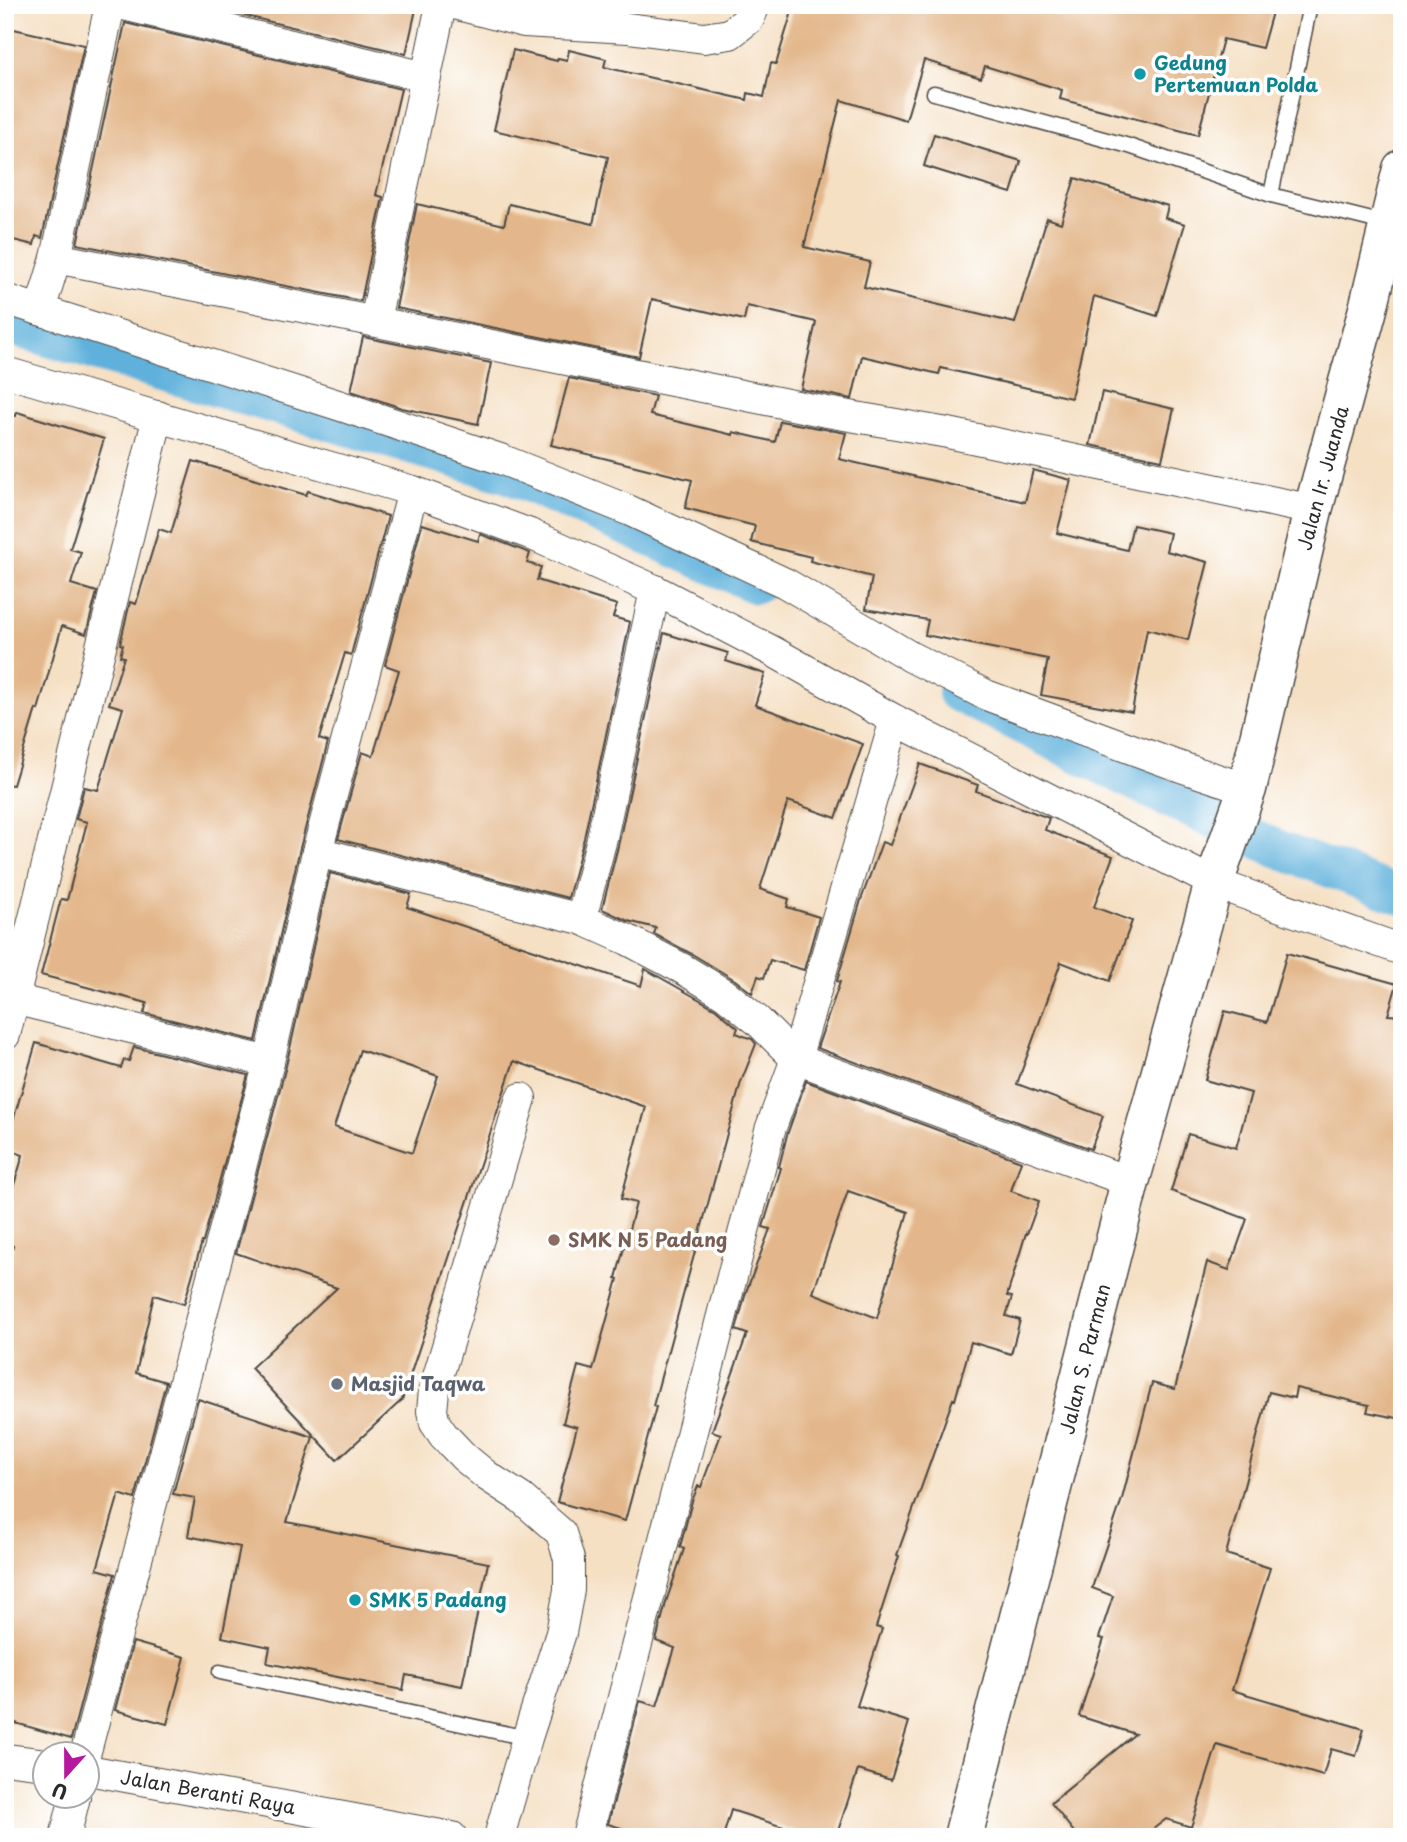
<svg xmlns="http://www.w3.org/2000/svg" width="1407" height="1842" font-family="'Playpen Sans',sans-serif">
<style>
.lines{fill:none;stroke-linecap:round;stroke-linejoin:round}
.canal{stroke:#5fb1db;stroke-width:38}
.building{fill:#e3b78b;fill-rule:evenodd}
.service-casing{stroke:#494642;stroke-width:17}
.minor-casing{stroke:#494642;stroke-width:32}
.primary-casing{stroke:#494642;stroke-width:41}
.service{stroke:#fff;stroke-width:14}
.minor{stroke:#fff;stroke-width:30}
.primary{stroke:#fff;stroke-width:38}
.culture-dot{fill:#0f9aa8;stroke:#fff;stroke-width:2.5}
.education-dot{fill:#8d6e63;stroke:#fff;stroke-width:2.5}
.worship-dot{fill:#6b7280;stroke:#fff;stroke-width:2.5}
.labels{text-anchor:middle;stroke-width:7;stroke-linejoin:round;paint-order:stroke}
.culture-label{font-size:19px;font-weight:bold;fill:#0d838f;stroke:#fff;text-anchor:start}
.street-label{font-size:19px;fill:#2b2b2b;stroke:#fff}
.education-label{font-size:19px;font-weight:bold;fill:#785e54;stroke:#fff;text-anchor:start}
.worship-label{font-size:19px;font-weight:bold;fill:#5b616d;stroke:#fff;text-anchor:start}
</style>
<rect width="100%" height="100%" fill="#fff"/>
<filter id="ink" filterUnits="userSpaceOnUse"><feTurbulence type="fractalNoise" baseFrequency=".0143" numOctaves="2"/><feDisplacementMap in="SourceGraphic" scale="14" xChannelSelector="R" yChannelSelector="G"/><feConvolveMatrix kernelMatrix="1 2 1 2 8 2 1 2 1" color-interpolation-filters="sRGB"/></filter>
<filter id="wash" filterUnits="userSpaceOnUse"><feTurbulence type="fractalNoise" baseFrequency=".00686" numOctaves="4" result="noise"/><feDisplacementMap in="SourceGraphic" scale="28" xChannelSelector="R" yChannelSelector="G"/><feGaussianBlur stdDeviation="1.57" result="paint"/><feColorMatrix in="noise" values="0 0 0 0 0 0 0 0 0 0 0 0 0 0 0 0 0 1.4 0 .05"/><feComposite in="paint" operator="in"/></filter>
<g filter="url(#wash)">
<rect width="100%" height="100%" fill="#f5e0c4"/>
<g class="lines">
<g class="canal">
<path d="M5,325L509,475L756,585"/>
<path d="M957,693L1177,803L1283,851L1402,896"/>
</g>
</g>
<g id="blocks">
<g class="building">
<path d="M200,5H417L406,54Z"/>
<path d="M794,5H1274L1262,48L1223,39L1198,135L1060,99L1062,90L985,66L981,78L924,60L906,120L841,100L804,247L870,262L864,287L1015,323L1047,218L1061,223L1075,178L1168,206L1165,218L1185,224L1157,316L1094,296L1071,398L941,368L939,374L862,356L852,399L801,389L816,322L747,306L744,320L652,299L639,357L396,308L417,204L504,225L509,204L593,224L608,157L494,130L513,50L557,61L558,58L567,60L569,50L606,59L604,67L747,100L748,93L764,97L771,63L776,64Z"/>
<path d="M125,23L401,89L376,195L383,197L361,301L77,244Z"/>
<path d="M5,27L84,45L42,238L36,236L34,245L5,238Z"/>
<path d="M934,134L1021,161L1011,193L924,166Z"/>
<path d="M363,337L491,363L478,424L402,408L351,391Z"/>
<path d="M569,378L655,396L650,415L733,435V432L775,442L780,421L846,433L839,459L1025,502L1033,470L1071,480L1057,533L1127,550L1133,525L1170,533L1166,551L1208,562L1188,640L1147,629L1132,712L1041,695L1048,659L925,635L928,620L866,609L872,577L810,561L811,557L751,542L755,526L685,508L692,480L551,445Z"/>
<path d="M1102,392L1174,409L1162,460L1090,445Z"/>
<path d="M17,412L104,439L70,549L81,552L71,584L97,592L86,634L62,626L38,710L36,709L13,785L5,784V413L16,416Z"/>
<path d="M193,461L306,495L308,491L388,516L351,655L345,653L319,739L328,742L300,848L256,1041L144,1013L147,1003L41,975L61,899L67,900L87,822L76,819L84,787L98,790L123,708L109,704L124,657L120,656L123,645L120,644L130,602L136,604L159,529L171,533Z"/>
<path d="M422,524L478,541L480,534L530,553L527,563L541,567L537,580L617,605L613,617L630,622L584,838L568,898L338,839L362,752L373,756L399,670L385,665Z"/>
<path d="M664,633L728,653L726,661L765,674L755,705L863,744L836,818L788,801L760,889L789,899L787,907L819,917L804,970L770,960L764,978L758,976L752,993L735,980L692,954L654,934L656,928L628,921L602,909L618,846Z"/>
<path d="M920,764L978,785L976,791L1049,818L1045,830L1113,856L1094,907L1132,921L1110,981L1061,962L1017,1084L1103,1116L1091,1149L817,1048L840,982L837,981L861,900L882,842L890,845Z"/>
<path d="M330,873L411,894L407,907L641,986L645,969L716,1009L738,1028L736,1033L752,1039L756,1044L741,1082L653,1406L656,1407L625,1521L557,1502L577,1427L563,1423L578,1366L593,1370L618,1279L616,1278L636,1203L621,1199L646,1107L514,1061L402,1400L337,1460L251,1368L337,1288L236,1253L286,1066ZM360,1050L438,1076L412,1153L334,1127Z"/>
<path d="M1287,953L1397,984L1388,1015L1402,1016V1419L1367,1412L1369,1405L1296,1388L1294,1398L1269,1392L1226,1554L1270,1568L1232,1690L1364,1729L1356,1756L1331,1749L1323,1776L1217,1745L1191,1827L1166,1819L1143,1837H1078L1051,1803L1135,1734L1079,1716L1104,1639L1099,1638L1113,1596L1092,1588L1122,1499L1152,1383L1175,1389L1207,1262L1229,1270L1247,1219L1171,1191L1188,1134L1236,1148L1251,1093L1205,1080L1225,1011L1267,1022Z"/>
<path d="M36,1043L121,1068L124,1060L129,1061L134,1047L248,1075L203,1242H202L184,1304L154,1295L136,1373L166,1382L135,1499L119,1494L97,1569L115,1574L71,1739L5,1720V1279L13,1246L5,1244V1215L23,1155L5,1148Z"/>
<path d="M806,1081L1021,1161L1011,1191L1039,1201L1027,1234L1026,1233L1007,1296L1012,1297L1006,1316L1020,1320L1011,1354L971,1342L955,1400L953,1399L897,1555L899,1556L876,1627L882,1629L857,1706L909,1722L891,1780L858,1770L836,1837H814L731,1810L723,1837H651L608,1824L640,1701L657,1706L675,1648L656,1641L667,1599L684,1549L680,1547L692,1501L698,1486L701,1487L721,1434L712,1431L747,1334L736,1330L746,1292L770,1229L763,1227L781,1168L779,1167L787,1135ZM848,1191L908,1212L877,1318L813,1293Z"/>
<path d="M198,1399L313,1437L287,1522L488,1563L462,1686L406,1675L403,1690L267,1663L270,1647L222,1637L240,1547L188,1536L195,1498L173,1494Z"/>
<path d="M133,1642L185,1657L167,1724L115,1710Z"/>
</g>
</g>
</g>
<g filter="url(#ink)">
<use href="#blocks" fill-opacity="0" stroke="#494642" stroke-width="2"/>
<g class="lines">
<defs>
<g id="service">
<path d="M934,93L1129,146L1271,195L1388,224"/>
<path d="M1271,195L1310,5"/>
<path d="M220,1672L527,1738"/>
</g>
<g id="minor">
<path d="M123,5L426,77"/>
<path d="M458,5L524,22L628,28L704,38L730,34L749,19L755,5"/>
<path d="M56,258L827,412L948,433L1313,510"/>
<path d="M5,299L341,406L503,460L628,510L785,583L911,657L986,695L1175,765L1247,789"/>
<path d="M40,310L56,258L110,5"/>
<path d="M375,321L441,5"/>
<path d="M5,372L413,491L530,534L655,590L774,652L895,720L1214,883L1402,950"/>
<path d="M317,852L581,919L628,940L683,969L726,995L758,1021L796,1059L1130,1182"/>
<path d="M581,919L601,842L655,590"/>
<path d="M5,997L269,1062"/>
<path d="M5,1035L158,416"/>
<path d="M85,1755L269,1062L317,852L413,491"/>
<path d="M5,1759L46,1764"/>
<path d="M88,1770L452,1837"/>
<path d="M65,1837L75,1797"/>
<path d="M499,1837L527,1738L561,1633L569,1590V1559L561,1533L521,1498L487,1476L464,1457L444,1436L435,1423L432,1411L434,1390L521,1098"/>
<path d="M587,1837L770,1130L796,1059L895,720"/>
</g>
<path id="primary" d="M963,1837L1130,1182L1214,883L1247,789L1313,510L1368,309L1402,169"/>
</defs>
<use href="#service" class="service-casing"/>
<use href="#minor" class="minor-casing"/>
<use href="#primary" class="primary-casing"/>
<use href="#service" class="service"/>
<use href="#minor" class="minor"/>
<use href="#primary" class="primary"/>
</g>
</g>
<g class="culture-dot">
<circle cx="1140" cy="74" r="7"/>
<circle cx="355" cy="1600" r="7"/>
</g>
<circle class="education-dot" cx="554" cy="1240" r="7"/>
<circle class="worship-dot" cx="337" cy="1384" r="7"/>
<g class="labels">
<g class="culture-label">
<text x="1154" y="70">Gedung<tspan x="1154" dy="22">Pertemuan Polda</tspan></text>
<text x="369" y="1607">SMK 5 Padang</text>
</g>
<g class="street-label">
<text transform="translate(1323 478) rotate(-75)" y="7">Jalan Ir. Juanda</text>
<text transform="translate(1085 1359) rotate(-76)" y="7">Jalan S. Parman</text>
<text transform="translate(208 1792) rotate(10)" y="7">Jalan Beranti Raya</text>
</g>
<g class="education-label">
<text x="568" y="1247">SMK N 5 Padang</text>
</g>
<g class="worship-label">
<text x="351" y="1391">Masjid Taqwa</text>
</g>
</g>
<rect width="1407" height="1842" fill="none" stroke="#fff" stroke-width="28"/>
<g transform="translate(66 1775) rotate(201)"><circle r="33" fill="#ffffff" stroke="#aaaaaa" stroke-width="2"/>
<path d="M0-5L12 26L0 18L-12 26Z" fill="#b5179e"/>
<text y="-10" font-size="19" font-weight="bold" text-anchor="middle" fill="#2b2b2b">U</text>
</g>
</svg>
